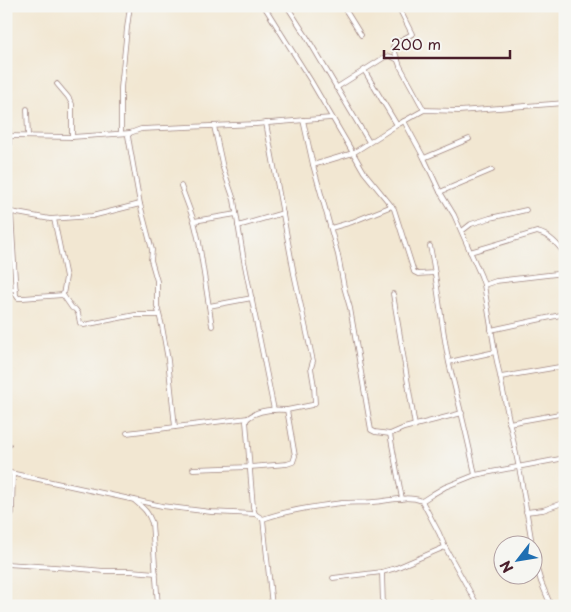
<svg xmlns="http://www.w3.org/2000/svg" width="571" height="612" font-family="'Playpen Sans',sans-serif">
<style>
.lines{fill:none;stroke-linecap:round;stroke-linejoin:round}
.minor-casing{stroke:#9e837e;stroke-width:5.5}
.minor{stroke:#fff;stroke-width:4}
</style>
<rect width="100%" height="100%" fill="#f6f6f2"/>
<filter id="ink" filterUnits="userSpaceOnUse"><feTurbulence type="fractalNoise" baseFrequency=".02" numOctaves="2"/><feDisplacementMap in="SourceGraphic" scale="10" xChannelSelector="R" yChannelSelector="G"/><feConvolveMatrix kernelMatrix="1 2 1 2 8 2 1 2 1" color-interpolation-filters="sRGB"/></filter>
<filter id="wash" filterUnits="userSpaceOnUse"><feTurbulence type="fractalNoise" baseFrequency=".0096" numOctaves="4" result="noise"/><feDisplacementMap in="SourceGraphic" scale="20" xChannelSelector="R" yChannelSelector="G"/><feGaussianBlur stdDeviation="1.12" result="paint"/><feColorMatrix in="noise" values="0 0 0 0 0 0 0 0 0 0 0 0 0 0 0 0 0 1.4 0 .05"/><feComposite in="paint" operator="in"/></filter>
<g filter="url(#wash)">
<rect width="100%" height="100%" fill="#f2e7d2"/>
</g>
<g filter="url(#ink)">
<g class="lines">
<defs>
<g id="minor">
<path d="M264,6L311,81L353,153L364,172L394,209L414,272L418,274L435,273"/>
<path d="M287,6L308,39L369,142"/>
<path d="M343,6L361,35"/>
<path d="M398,6L412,34L396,43L393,47L400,66L424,110"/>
<path d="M346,11L354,6"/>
<path d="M364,70L397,125"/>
<path d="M57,84L68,97L72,104V137"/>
<path d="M336,88L385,57C390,55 393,57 398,60"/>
<path d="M27,109L28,136"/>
<path d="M7,111L9,136L8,198"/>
<path d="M303,120L313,165L338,255L344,287L350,308L371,430L375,432L390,434L404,428L462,413"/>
<path d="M404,121L424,158L440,192L454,215L481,276L484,285L495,352L521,478L532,544"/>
<path d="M266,123L294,274L313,361L311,368L314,386L315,403L312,405L287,410"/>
<path d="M214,126L223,168L234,200L244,261L274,410"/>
<path d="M121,133V88L127,28L130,6"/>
<path d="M6,136L72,137L130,133"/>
<path d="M424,158L469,139"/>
<path d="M313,165L353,153L397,125L424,110L459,111L565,103"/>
<path d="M181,186L194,221L199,242L212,326"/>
<path d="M440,192L492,170"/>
<path d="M6,211L50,219L92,216L140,204"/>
<path d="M11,212L16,295L18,298H23L63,295L72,308L75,309L78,313L80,323L84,325L135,315H159"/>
<path d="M54,219L66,277L63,295"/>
<path d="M194,221L236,214"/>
<path d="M238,226L283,213"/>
<path d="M331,228L352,222L392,206"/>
<path d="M462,231L471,224L490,218L526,210"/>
<path d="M430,246C438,284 441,324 449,363C458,401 468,438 475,475"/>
<path d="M470,252L537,232C550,235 558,245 565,254"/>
<path d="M484,285L496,281L565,273"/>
<path d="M6,290L16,289"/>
<path d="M393,294L415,426"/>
<path d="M209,306L252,298"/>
<path d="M491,330L565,314"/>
<path d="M449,362L495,352"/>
<path d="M501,377L565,366"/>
<path d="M248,418L246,421L253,507L255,514L263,519L272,606"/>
<path d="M509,423L565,413"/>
<path d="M175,427L168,360L162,326L157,306V281L151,260L152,250L140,204L128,136L130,133L141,129L256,124L331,118"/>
<path d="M127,433L248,418C259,409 274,409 287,410L295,456L293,462L287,464L250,467L193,469"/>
<path d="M390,434L402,499"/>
<path d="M6,444L9,445"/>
<path d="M6,472L162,506L211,512L255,514"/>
<path d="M134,500C144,509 147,510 152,523L158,606"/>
<path d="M422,501L433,494L445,487L475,475L565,458"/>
<path d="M526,512L543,510L565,502"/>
<path d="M6,516L10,515L12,513L13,474"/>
<path d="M263,519C288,510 316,506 342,503C352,502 363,503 373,502C389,501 407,495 422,501L439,533L445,547L396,568L382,572L333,578"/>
<path d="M445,547L478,606"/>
<path d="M534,551L535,562L541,582L551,606"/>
<path d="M6,564L71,568L104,571H131L156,573"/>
<path d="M382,572L383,606"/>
<path d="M421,606L430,601"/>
</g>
</defs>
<use href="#minor" class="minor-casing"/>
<use href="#minor" class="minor"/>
</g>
</g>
<rect width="571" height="612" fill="none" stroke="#f6f6f2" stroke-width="25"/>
<g transform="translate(518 560) rotate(239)"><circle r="24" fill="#f6f6f2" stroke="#b1a0a2"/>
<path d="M0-4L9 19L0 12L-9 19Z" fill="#1f6fb2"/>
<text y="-8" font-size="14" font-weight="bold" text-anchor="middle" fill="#4a1f2b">N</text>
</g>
<path d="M384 50v8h126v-8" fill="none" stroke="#4a1f2b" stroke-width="2.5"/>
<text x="391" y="50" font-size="15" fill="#4a1f2b" stroke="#f6f6f2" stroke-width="4" paint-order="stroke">200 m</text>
</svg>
